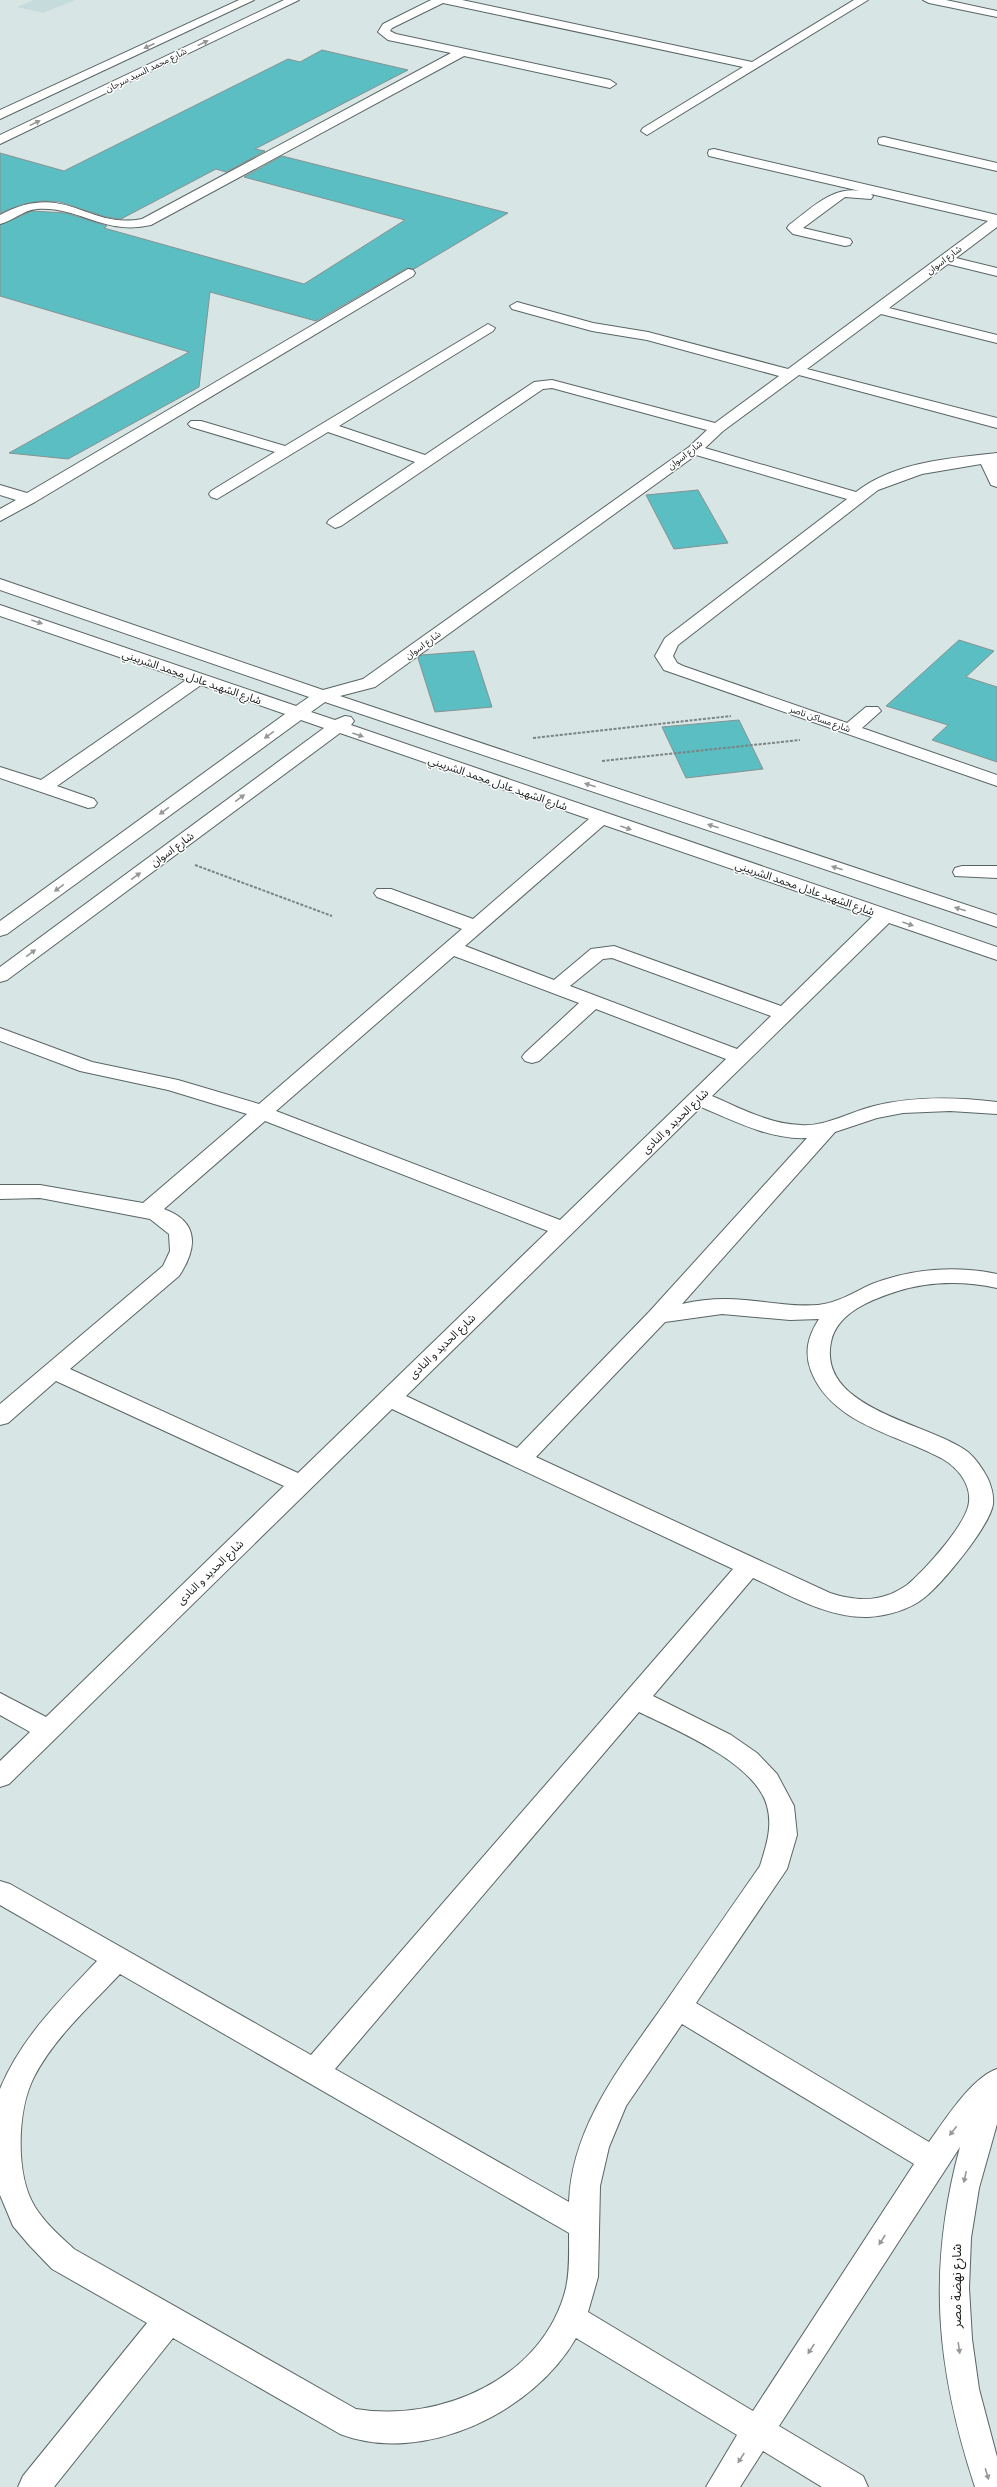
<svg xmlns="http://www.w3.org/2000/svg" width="997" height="2487" font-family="'IBM Plex Serif','Noto Sans Arabic',serif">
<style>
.built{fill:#c5dbdc}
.building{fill:#5bbec3;stroke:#869292}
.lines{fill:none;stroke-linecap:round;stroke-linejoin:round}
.minor-casing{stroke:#5a6565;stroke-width:2}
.path{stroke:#7b8484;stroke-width:2;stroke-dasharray:3 1.5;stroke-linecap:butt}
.minor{fill:#fff;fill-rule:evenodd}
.oneway{fill:#969898}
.labels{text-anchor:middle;stroke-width:3;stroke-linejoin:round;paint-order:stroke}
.far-street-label{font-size:9px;fill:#151919;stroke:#fff}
.street-label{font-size:11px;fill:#151919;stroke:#fff}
.near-street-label{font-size:13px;fill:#151919;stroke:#fff}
</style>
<rect width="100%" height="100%" fill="#d8e5e5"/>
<path class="built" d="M34,0H75L43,13L17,7Z"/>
<g class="building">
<path d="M322,50L408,70L255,149L265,151L226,172L216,169L121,219L106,217L60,202L42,201L23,204L0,213V153L64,171L288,59L300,62Z"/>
<path d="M282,156L508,213L414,269L407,268L316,321L210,292L199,387L68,459L9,453L189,352L0,296V225L32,211L66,213L107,226L104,228L304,284L405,220L244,177Z"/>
<path d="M698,490L728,543L674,549L646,495Z"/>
<path d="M959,640L994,651L966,677L997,687V762L932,740L948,725L886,706Z"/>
<path d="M474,651L492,707L435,712L418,658L421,655Z"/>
<path d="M739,720L763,769L686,778L662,727Z"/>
</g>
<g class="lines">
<defs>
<g id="minor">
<path d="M239,0H254L0,119V110Z"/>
<path d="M284,0H299L0,144V135Z"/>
<path d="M431,0H462L752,62L854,0H868L647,135L641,131L643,128L743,67L443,3L392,28L390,31L396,34L610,80L616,84L610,88L464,56L151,225C104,236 79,206 37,209C23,210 13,221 0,224V215C66,180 87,230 142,219L451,53L388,40L378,32L383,24Z"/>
<path d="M923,0H946L997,11V17L929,3Z"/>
<path d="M884,137L997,163V171L879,144L878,141L879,138Z"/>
<path d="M714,149L997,215V227L956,258L997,268V276L948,264L889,308L997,335V343L881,314L807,369L997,418V428L799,375L723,431L705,448L856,492C894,462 950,458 997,453V487L991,485L981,464L922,474L878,490L678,645L673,656L677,663L683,666L847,723L866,707H878L881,711L862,728L997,775V786L664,670L655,656L665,638L847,499L696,455L375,687L340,696L997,915V927L325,702L311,712L335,720L345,716L351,717L354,721L351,725L997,947V960L889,923L712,1096C740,1108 769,1124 801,1125C825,1127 850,1112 874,1106C914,1096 955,1097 997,1102V1114L950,1111L903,1113L877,1118L835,1132L682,1304C703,1299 724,1298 745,1300C770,1302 793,1307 818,1305C838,1303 854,1292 872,1284C911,1269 955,1265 997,1274V1288C965,1281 930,1281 898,1291C873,1299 837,1312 831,1342C817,1410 931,1423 968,1452C976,1459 983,1469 988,1479C991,1486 994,1495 993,1504C990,1526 942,1584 924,1598C909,1610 886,1616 868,1617C827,1618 790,1595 753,1578L653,1696L731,1735L757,1753L777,1774L794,1806L797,1835L787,1869L696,2003L929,2142C945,2120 971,2078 997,2069V2124L979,2188L971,2238L969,2288L972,2339L979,2389L997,2457V2487H975C936,2368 927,2269 960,2147L779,2426L863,2476L868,2487H822L763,2451L740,2487H706L737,2435L576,2338C534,2412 423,2466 340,2434L173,2338L54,2487H18L23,2476L147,2323L52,2269L29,2245L13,2226L0,2195V2089C21,2038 60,2000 97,1961L0,1905V1881L10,1884L311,2055L733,1569L392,1409L9,1784L0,1787V1761L30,1732L0,1715V1693L46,1717L284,1486L56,1381L8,1423L0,1425V1404L163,1266L170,1251L169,1234L150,1219L40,1198L0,1199V1185H40L143,1203L247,1114L168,1090L80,1071L0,1041V1028L92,1062L178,1080L259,1104L462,929L377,897L374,893L377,889H391L473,919L589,819L340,733L7,980L0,982V967L324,728L301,720L7,934L0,936V921L285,714L201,685L57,786L94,799L97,803L94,807L88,808L0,778V767L41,780L186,680L0,616V605L296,706L309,697L0,590V579L323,690L363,679L689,447L707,430L552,388L543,389L341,526L335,528L327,523L329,520L415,462L328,432L217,499L211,497L209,494L211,491L275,452L191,427L188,424L191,421H201L285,446L488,324L495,328L493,331L339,426L425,455L534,382L552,380L715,423L779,376L647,340L592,331L512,309L510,306L517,302L593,323L648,332L788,369L988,221L871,194L873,196L871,199L845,197L803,228L850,239L852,242L850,245L845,246L793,234L787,228L789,225C811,209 832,186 860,191L709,156L708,153L709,150ZM604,825L872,917L781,1006L614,946L591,949L554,980L465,946ZM454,956L579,1003L525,1053L522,1057L525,1061L532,1063L539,1061L596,1009L726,1059L560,1220L276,1111ZM612,958L771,1016L737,1049L570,986L603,959ZM701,1107C734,1121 771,1140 807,1138L649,1312L517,1448L406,1396ZM265,1121L548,1231L298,1473L70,1369L179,1276C197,1249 200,1222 164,1209ZM722,1314L790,1320L819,1319C808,1336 804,1352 811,1371C832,1424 896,1434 941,1458C957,1467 971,1483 969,1502C967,1524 924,1571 907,1585C901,1589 894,1593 888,1595C870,1602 848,1599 830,1593L536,1457L665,1322ZM639,1712C676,1730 756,1763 767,1806C773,1827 766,1846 760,1866C729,1910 698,1955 667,2000C624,2062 572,2124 569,2202L335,2069ZM120,1974L569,2233C569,2251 570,2270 566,2288C544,2378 441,2423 356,2409L74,2249C60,2236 45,2223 35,2207C15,2175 17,2110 34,2077C54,2038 90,2006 120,1974ZM682,2024L914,2164L753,2411L588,2312L598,2277L600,2186L609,2147L626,2106Z"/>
<path d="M408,269L413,270L415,273L413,276L35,502L0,521V509L16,500L0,495V485L27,493Z"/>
<path d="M962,866H997V878L955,876L953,872L955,868Z"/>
</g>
</defs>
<use href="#minor" class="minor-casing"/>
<g class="path">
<path d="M533,738L731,716"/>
<path d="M602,761L800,740"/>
<path d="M195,865L332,916"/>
</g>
<use href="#minor" class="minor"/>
</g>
<defs><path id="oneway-solid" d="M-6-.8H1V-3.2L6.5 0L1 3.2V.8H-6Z"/></defs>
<g class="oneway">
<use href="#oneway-solid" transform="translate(203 43) rotate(-26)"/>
<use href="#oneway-solid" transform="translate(149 46) rotate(155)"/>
<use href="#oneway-solid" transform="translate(35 123) rotate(-26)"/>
<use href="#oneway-solid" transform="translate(37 622) rotate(19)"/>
<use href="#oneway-solid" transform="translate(269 735) rotate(144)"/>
<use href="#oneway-solid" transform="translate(358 735) rotate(19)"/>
<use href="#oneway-solid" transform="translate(590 785) rotate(-162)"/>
<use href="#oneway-solid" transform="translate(240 798) rotate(-36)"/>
<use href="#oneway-solid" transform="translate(164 811) rotate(144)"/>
<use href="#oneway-solid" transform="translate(713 826) rotate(-162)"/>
<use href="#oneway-solid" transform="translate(626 828) rotate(19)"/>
<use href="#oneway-solid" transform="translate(837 868) rotate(-162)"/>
<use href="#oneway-solid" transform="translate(136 876) rotate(-36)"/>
<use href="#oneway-solid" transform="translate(59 888) rotate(144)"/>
<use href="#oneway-solid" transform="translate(960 909) rotate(-162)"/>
<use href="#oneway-solid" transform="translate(908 924) rotate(19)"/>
<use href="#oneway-solid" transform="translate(31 953) rotate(-36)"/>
<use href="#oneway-solid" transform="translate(953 2131) rotate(128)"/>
<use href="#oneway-solid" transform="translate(965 2177) rotate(102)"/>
<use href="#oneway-solid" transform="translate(882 2240) rotate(123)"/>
<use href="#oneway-solid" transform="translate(959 2348) rotate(82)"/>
<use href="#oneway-solid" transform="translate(811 2349) rotate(123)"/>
<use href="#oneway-solid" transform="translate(741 2458) rotate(123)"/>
<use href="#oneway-solid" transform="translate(987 2474) rotate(73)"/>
</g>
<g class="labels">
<g class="far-street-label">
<text transform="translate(146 70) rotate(-26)" y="3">شارع محمد السيد سرحان</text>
<text transform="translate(944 260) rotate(-37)" y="3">شارع اسوان</text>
<text transform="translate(685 455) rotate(-38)" y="3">شارع اسوان</text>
<text transform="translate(423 645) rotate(-36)" y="3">شارع اسوان</text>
<text transform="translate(820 719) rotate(19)" y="3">شارع مساكن ناصر</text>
</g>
<g class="street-label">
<text transform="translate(192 677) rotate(19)" y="4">شارع الشهيد عادل محمد الشربيني</text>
<text transform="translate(498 783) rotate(19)" y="4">شارع الشهيد عادل محمد الشربيني</text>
<text transform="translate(172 849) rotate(-36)" y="4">شارع اسوان</text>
<text transform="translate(805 888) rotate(19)" y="4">شارع الشهيد عادل محمد الشربيني</text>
<text transform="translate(675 1121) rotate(-44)" y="4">شارع الحديد و النادى</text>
<text transform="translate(442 1346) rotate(-44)" y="4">شارع الحديد و النادى</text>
<text transform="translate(210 1572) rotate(-44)" y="4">شارع الحديد و النادى</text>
</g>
<g class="near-street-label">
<text transform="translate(956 2286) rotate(-90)" y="5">شارع نهضة مصر</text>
</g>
</g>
</svg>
